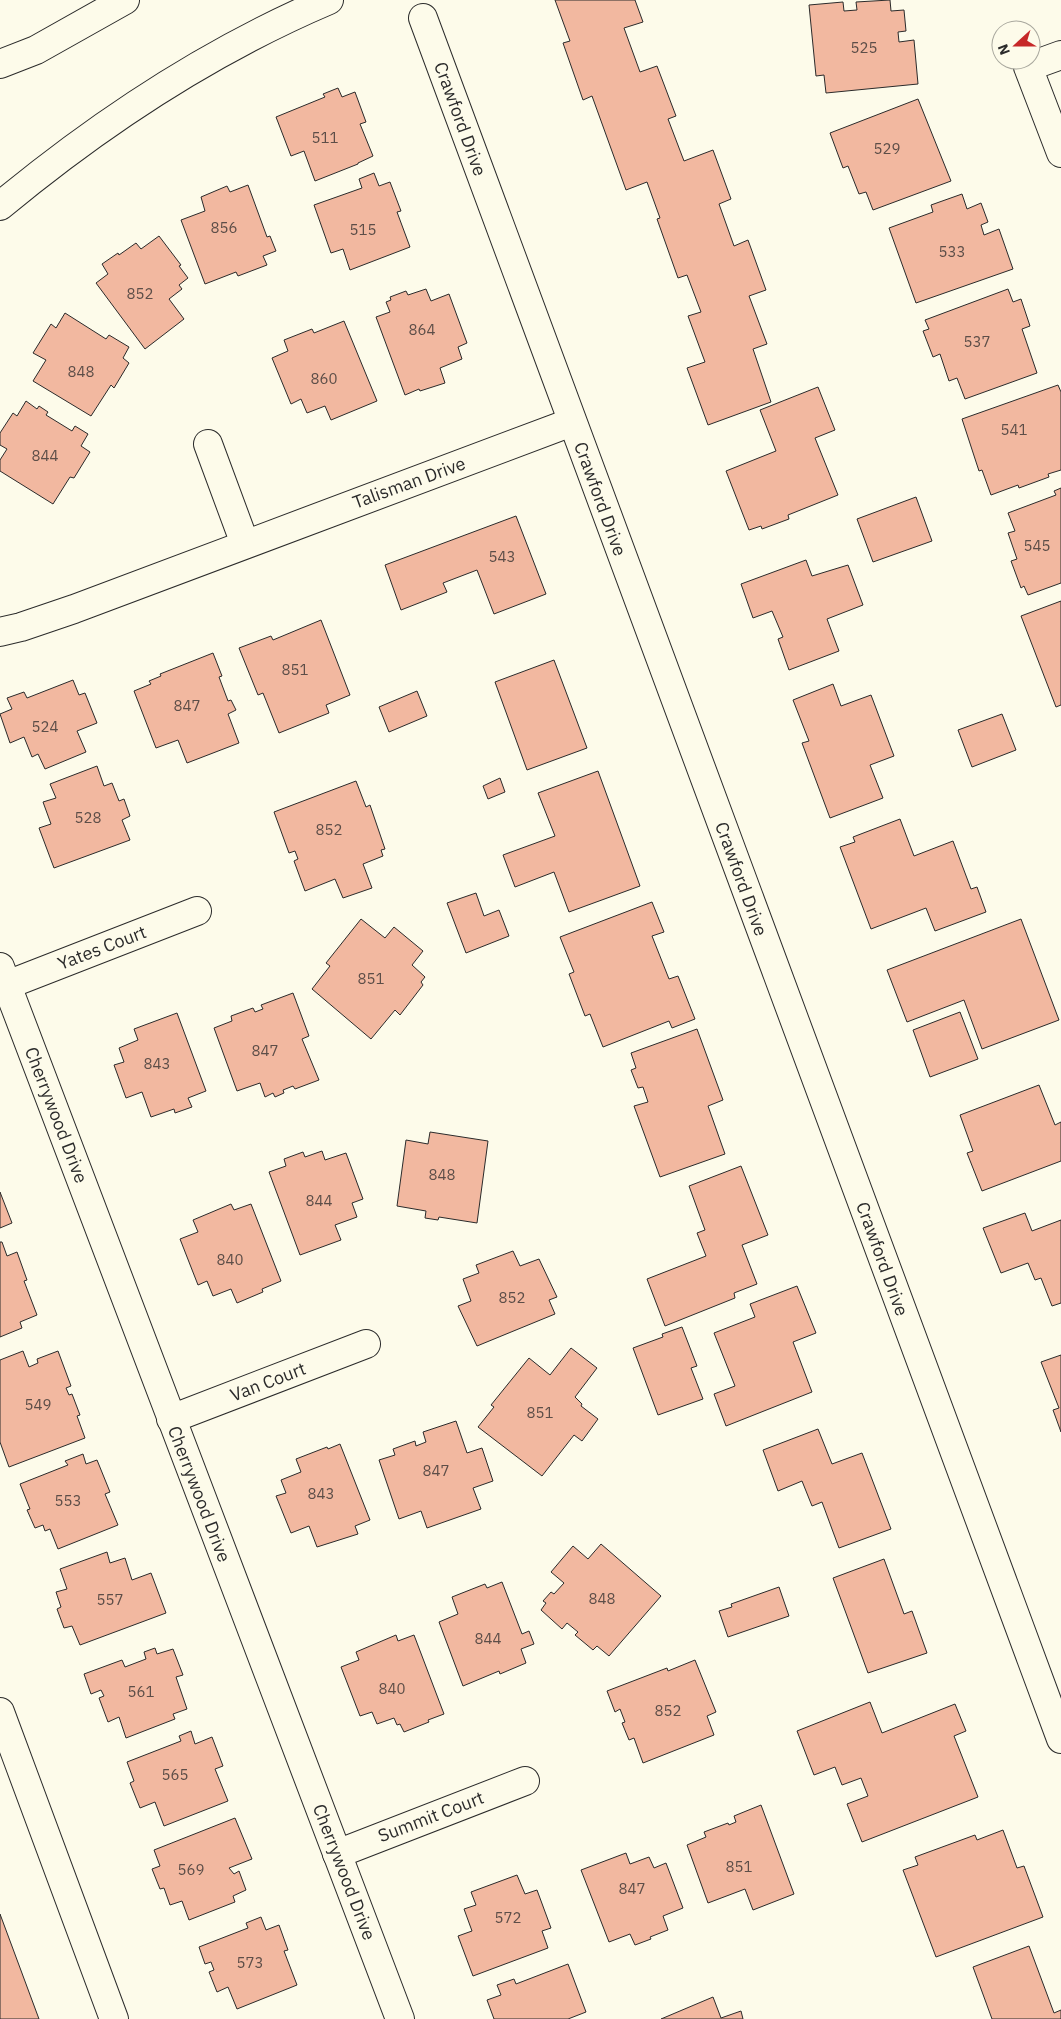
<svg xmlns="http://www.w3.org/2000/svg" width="1061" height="2019" font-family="'IBM Plex Sans',sans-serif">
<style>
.building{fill:#f2b8a0;stroke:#2b2b2b}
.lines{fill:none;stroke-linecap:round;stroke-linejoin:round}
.minor-casing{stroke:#2b2b2b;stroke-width:30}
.major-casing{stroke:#2b2b2b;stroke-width:30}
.minor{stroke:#fdfbea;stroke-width:28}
.major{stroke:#fdfbea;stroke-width:28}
.labels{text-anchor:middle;stroke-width:4;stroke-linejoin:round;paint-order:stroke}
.number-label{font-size:15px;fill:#5d4e48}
.street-label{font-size:18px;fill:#2b2b2b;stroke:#fdfbea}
</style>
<rect width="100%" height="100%" fill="#fdfbea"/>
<g class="building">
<path d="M555,0H635L643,22L624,28L640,72L657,66L676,116L668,119L684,161L713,150L731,199L719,204L734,246L748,240L766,290L749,296L767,344L753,349L771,402L708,425L687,368L705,362L688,316L701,312L687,275L678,278L657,219L660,218L647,182L626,190L592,96L583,100L563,43L570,41Z"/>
<path d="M890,0L891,11L904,10L906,31L898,32L899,42L914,40L918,84L826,93L824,75L816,76L809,5L843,2L844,11L857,10L856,2Z"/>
<path d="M338,88L342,97L355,92L366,122L360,124L373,156L358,163V164L315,181L304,151L291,156L276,117L325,97L323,94Z"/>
<path d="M918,99L951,181L873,210L866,192L859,194L848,166L843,168L830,133Z"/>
<path d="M374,173L379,186L390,182L401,211L397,212L410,247L350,270L343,249L331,253L314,205L362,188L359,179Z"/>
<path d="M248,185L267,237L270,236L276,251L263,256L267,265L238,276L236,272L205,284L181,220L205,211L201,197L227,186L230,192Z"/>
<path d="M962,194L967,209L981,203L988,222L981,225L984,235L999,229L1013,269L916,303L889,228L933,212L931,205Z"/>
<path d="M159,236L181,265L179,266L188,278L179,285L182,289L169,299L184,319L145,349L96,283L108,274L102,264L118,253L119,255L136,243L141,249Z"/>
<path d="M426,289L431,301L449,294L467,343L458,347L462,359L440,368L445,383L420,391L419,389L405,395L376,317L390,312L386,302L391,300L390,297L406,291L408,295Z"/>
<path d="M1008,289L1013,302L1021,299L1030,326L1022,329L1037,373L965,399L957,378L949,381L940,354L933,357L923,331L929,329L925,320Z"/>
<path d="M65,313L106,339L109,335L129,347L123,358L129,363L114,388L111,385L91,416L33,381L46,360L33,353L51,324L56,328Z"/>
<path d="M344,321L377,401L331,420L325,406L307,413L301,399L291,404L272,358L288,351L284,340L312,329L314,333Z"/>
<path d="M1058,385L1061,392V470L1048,474L1049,477L1019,488L1018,485L991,495L982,470L979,471L962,419Z"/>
<path d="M818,387L835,430L815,438L838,495L788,515L789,519L762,529L761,526L749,530L726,471L776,451L760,410Z"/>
<path d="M26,401L37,409L39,406L48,412L46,415L72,431L75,426L88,434L81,446L90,452L74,478L70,477L53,504L0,471V460L7,449L0,445V433L13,413L17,416Z"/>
<path d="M1061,488V583L1028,595L1024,586L1021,588L1011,561L1017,559L1008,533L1015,531L1008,513L1056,495L1054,491Z"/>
<path d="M916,497L932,541L873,562L857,519Z"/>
<path d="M516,516L546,594L494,614L477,570L443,583L447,592L401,610L385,565Z"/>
<path d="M806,560L812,576L848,565L863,605L827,619L839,651L789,670L778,639L783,637L772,611L753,618L741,584Z"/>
<path d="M1061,601V705L1056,707L1021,616Z"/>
<path d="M321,620L350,695L326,705L329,713L279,733L263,693L258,695L239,648L271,636L273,640Z"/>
<path d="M213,653L222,676L219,677L228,701L231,700L236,710L228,714L239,743L187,763L178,740L156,748L134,691L151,684L149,681L161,676L160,674Z"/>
<path d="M554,660L587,748L527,770L495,682Z"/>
<path d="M73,680L79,695L85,693L97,723L77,731L86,752L45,769L38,754L32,757L24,737L10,743L0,714L12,709L7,698L24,692L27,698Z"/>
<path d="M833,684L841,706L871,695L894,756L870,765L883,798L830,818L802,743L809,741L793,700Z"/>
<path d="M417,691L427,716L389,732L379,707Z"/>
<path d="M1002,714L1016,750L972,767L958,730Z"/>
<path d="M97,766L104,786L112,783L119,801L124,799L130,816L122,820L130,840L54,868L39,828L51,824L43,802L56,798L50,784Z"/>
<path d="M598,771L640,886L569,912L554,872L515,887L503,855L555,836L538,793Z"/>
<path d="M500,778L505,792L488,799L483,786Z"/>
<path d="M356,781L366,807L370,805L385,849L381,850L383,856L363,864L372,888L343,898L335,879L305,891L294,861L298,859L295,851L289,853L274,812Z"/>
<path d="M900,819L914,856L953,841L971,889L977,887L986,912L935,931L926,908L871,929L840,847L855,842L853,837Z"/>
<path d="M476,893L484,916L499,910L509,936L466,953L447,903Z"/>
<path d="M652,902L664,932L652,936L669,979L678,976L695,1019L672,1028L669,1021L603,1047L590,1014L585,1016L569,974L574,972L560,937Z"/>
<path d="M361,919L385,938L394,927L423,951L412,965L425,977L421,982L423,985L400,1015L395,1010L371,1039L312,989L330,966L326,963Z"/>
<path d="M1021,919L1059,1020L982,1049L964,1000L907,1022L887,970Z"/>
<path d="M293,993L309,1036L302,1039L319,1080L295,1089L293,1086L283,1090L284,1093L275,1097L273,1093L265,1097L260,1083L237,1091L214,1028L232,1021L231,1016L253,1008L255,1012L263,1009L261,1005Z"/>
<path d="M960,1012L978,1059L930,1077L913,1030Z"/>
<path d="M177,1013L206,1091L188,1098L192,1107L175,1113L174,1109L151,1117L142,1092L126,1098L114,1065L124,1062L119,1048L138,1040L134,1029Z"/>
<path d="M697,1029L723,1100L708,1106L725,1154L660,1177L634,1106L648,1102L643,1087L638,1088L631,1070L636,1068L631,1053Z"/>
<path d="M1039,1085L1055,1125L1061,1122V1161L982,1191L967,1153L973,1151L960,1115Z"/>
<path d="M430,1132L488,1141L477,1223L439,1217L438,1220L425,1218L426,1211L397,1206L406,1140L428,1144Z"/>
<path d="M322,1151L325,1160L346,1153L363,1199L352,1203L357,1217L335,1225L341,1240L300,1255L269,1172L286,1166L284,1159L303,1152L305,1157Z"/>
<path d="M741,1166L768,1235L742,1245L757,1284L734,1293L735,1298L665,1326L647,1279L706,1256L697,1233L705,1230L689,1186Z"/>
<path d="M0,1192L12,1223L0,1228Z"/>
<path d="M231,1204L234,1210L251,1204L281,1281L262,1289L263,1292L237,1303L231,1289L213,1296L207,1281L198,1285L180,1239L198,1232L193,1220Z"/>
<path d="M1025,1213L1032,1231L1061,1220V1303L1052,1306L1041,1278L1035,1280L1028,1263L1001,1273L983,1228Z"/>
<path d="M0,1242H2L7,1256L17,1252L27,1280L24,1281L37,1315L20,1322L22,1328L0,1337Z"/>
<path d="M513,1251L520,1266L539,1259L557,1297L549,1300L555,1314L477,1346L458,1306L471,1301L463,1279L479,1273L476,1265Z"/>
<path d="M797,1286L816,1333L793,1342L812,1392L726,1426L714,1394L735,1386L714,1333L755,1317L750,1304Z"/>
<path d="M682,1327L697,1366L691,1368L703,1399L658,1415L633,1348L663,1337L662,1334Z"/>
<path d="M571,1348L597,1368L575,1397L582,1404L581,1406L598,1419L582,1441L574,1435L542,1476L478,1427L494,1407L491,1405L529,1358L550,1375Z"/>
<path d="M23,1351L29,1367L38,1363L37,1359L58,1351L71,1386L66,1388L69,1395L72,1394L80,1415L77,1416L85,1438L9,1467L0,1442V1360Z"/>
<path d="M1061,1355V1432L1053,1410L1059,1408L1041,1362Z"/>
<path d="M456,1421L467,1453L482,1448L493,1481L473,1488L481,1509L427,1528L421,1511L399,1519L379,1460L395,1455L393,1449L415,1441L416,1446L426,1442L423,1432Z"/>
<path d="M818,1429L832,1464L862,1453L891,1529L839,1548L822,1502L812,1506L802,1481L778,1491L763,1450Z"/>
<path d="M340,1444L370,1520L355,1526L358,1534L317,1547L309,1526L291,1533L276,1496L286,1493L281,1480L301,1472L296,1459L327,1447L328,1449Z"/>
<path d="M83,1454L86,1464L97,1460L110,1492L105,1494L118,1525L58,1549L50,1529L45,1531L43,1525L35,1528L27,1510L30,1509L20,1484L68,1465L65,1461Z"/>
<path d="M601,1544L661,1596L609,1656L597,1646L593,1650L575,1635L578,1632L567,1623L562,1629L541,1610L546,1603L543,1601L551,1592L554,1594L564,1583L551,1572L573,1546L588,1559Z"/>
<path d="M107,1552L110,1563L125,1558L132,1580L151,1573L166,1613L80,1645L72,1626L64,1628L57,1609L61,1607L56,1592L67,1589L60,1569Z"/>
<path d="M884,1559L904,1614L912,1611L927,1653L868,1673L833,1578Z"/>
<path d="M502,1582L522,1634L529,1631L534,1644L521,1649L526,1663L500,1674L499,1671L463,1686L439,1622L458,1614L452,1597L485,1584L487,1588Z"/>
<path d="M779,1587L789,1616L728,1637L719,1611L732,1607L731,1604Z"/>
<path d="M396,1635L398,1641L414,1635L444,1714L428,1720L429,1722L404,1732L400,1724L397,1725L394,1718L377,1724L372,1712L360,1716L341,1667L359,1660L356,1652Z"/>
<path d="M155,1648L157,1654L173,1649L183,1675L176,1677L187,1709L173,1714L175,1719L126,1738L119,1717L108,1722L99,1698L104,1696L101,1690L91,1694L84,1674L122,1660L125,1667L146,1659L144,1652Z"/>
<path d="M695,1660L716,1712L707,1716L714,1735L643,1763L634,1738L629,1740L622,1723L625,1722L620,1709L615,1712L607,1691L667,1668L668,1671Z"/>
<path d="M870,1702L882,1733L955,1704L966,1731L954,1736L978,1797L862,1842L847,1804L868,1796L861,1778L842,1785L835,1767L814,1775L797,1731Z"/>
<path d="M191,1731L195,1744L212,1737L223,1766L215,1769L228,1801L164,1826L155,1802L140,1808L130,1783L134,1781L127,1762L181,1741L179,1736Z"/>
<path d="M761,1805L794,1894L753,1910L745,1889L708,1903L687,1845L706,1837L704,1832L728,1823L729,1825L736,1822L734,1816Z"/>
<path d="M235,1818L252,1859L229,1868L234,1874L239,1871L246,1890L233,1896L235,1902L189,1920L182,1901L170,1905L164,1888L160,1889L152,1869L160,1866L154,1850Z"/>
<path d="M1003,1830L1017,1868L1024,1866L1043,1917L936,1957L903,1870L918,1865L915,1857L975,1835L977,1840Z"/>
<path d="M626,1853L630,1864L649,1857L654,1868L666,1863L683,1908L663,1916L668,1930L650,1937L651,1939L635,1945L630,1934L609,1942L581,1870Z"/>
<path d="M517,1875L525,1894L537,1890L551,1928L542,1931L548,1948L473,1976L458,1936L472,1931L464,1909L476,1905L471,1892Z"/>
<path d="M0,1914L39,2019H0Z"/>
<path d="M261,1917L266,1930L279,1925L288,1950L284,1951L297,1985L237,2009L228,1987L217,1992L209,1972L214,1970L211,1962L205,1964L199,1947L248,1928L246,1923Z"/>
<path d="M1029,1946L1054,2013L1061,2010V2019H992L973,1967Z"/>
<path d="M568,1964L586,2012L568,2019H494L487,2000L501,1995L497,1985L514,1979L516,1984Z"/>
<path d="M713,1997L721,2018L741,2011L743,2019H661Z"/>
</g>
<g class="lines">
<defs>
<g id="minor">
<path d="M423,18L1061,1739"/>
<path d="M1061,55L1028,67L1061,153"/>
<path d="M208,444L245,544"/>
<path d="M0,632L21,627L74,609L572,422"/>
<path d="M0,967L400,2019"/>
<path d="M7,985L197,911"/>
<path d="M171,1419L366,1344"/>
<path d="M0,1712L114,2019"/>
<path d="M337,1854L525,1781"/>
</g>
<g id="major">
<path d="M0,64L36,50L125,0"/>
<path d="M0,206C100,123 209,51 329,0"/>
</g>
</defs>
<use href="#minor" class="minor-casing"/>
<use href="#major" class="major-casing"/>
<use href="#minor" class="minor"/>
<use href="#major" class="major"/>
</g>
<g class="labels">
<g class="number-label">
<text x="864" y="53">525</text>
<text x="325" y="143">511</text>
<text x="887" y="154">529</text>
<text x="224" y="233">856</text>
<text x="363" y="235">515</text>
<text x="952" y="257">533</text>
<text x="140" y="299">852</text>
<text x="422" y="335">864</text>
<text x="977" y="347">537</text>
<text x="81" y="377">848</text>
<text x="324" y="384">860</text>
<text x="1014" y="435">541</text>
<text x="45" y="461">844</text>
<text x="1037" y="551">545</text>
<text x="502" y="562">543</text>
<text x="295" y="675">851</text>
<text x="187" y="711">847</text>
<text x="45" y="732">524</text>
<text x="88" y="823">528</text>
<text x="329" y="835">852</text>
<text x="371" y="984">851</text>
<text x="265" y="1056">847</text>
<text x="157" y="1069">843</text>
<text x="442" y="1180">848</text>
<text x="319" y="1206">844</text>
<text x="230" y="1265">840</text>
<text x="512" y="1303">852</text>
<text x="38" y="1410">549</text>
<text x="540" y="1418">851</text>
<text x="436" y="1476">847</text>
<text x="321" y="1499">843</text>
<text x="68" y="1506">553</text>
<text x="602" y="1604">848</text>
<text x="110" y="1605">557</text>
<text x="488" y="1644">844</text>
<text x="392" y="1694">840</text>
<text x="141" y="1697">561</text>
<text x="668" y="1716">852</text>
<text x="175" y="1780">565</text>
<text x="739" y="1872">851</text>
<text x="191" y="1875">569</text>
<text x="632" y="1894">847</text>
<text x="508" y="1923">572</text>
<text x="250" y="1968">573</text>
</g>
<g class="street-label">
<text transform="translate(460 119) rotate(70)" y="6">Crawford Drive</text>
<text transform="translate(409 483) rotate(-20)" y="6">Talisman Drive</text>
<text transform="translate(600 499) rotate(70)" y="6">Crawford Drive</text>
<text transform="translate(741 879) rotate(70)" y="6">Crawford Drive</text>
<text transform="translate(102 948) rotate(-21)" y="6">Yates Court</text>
<text transform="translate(56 1115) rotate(69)" y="6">Cherrywood Drive</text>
<text transform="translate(882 1259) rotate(70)" y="6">Crawford Drive</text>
<text transform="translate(268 1382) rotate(-21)" y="6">Van Court</text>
<text transform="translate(199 1494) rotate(69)" y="6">Cherrywood Drive</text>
<text transform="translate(431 1817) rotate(-21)" y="6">Summit Court</text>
<text transform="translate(344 1872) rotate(69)" y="6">Cherrywood Drive</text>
</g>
</g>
<g transform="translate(1016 45) rotate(249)"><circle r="24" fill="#fdfbea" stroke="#a9a89e"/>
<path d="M0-4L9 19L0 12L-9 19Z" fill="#c62828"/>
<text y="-8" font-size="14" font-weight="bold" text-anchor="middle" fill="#2b2b2b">N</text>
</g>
</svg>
